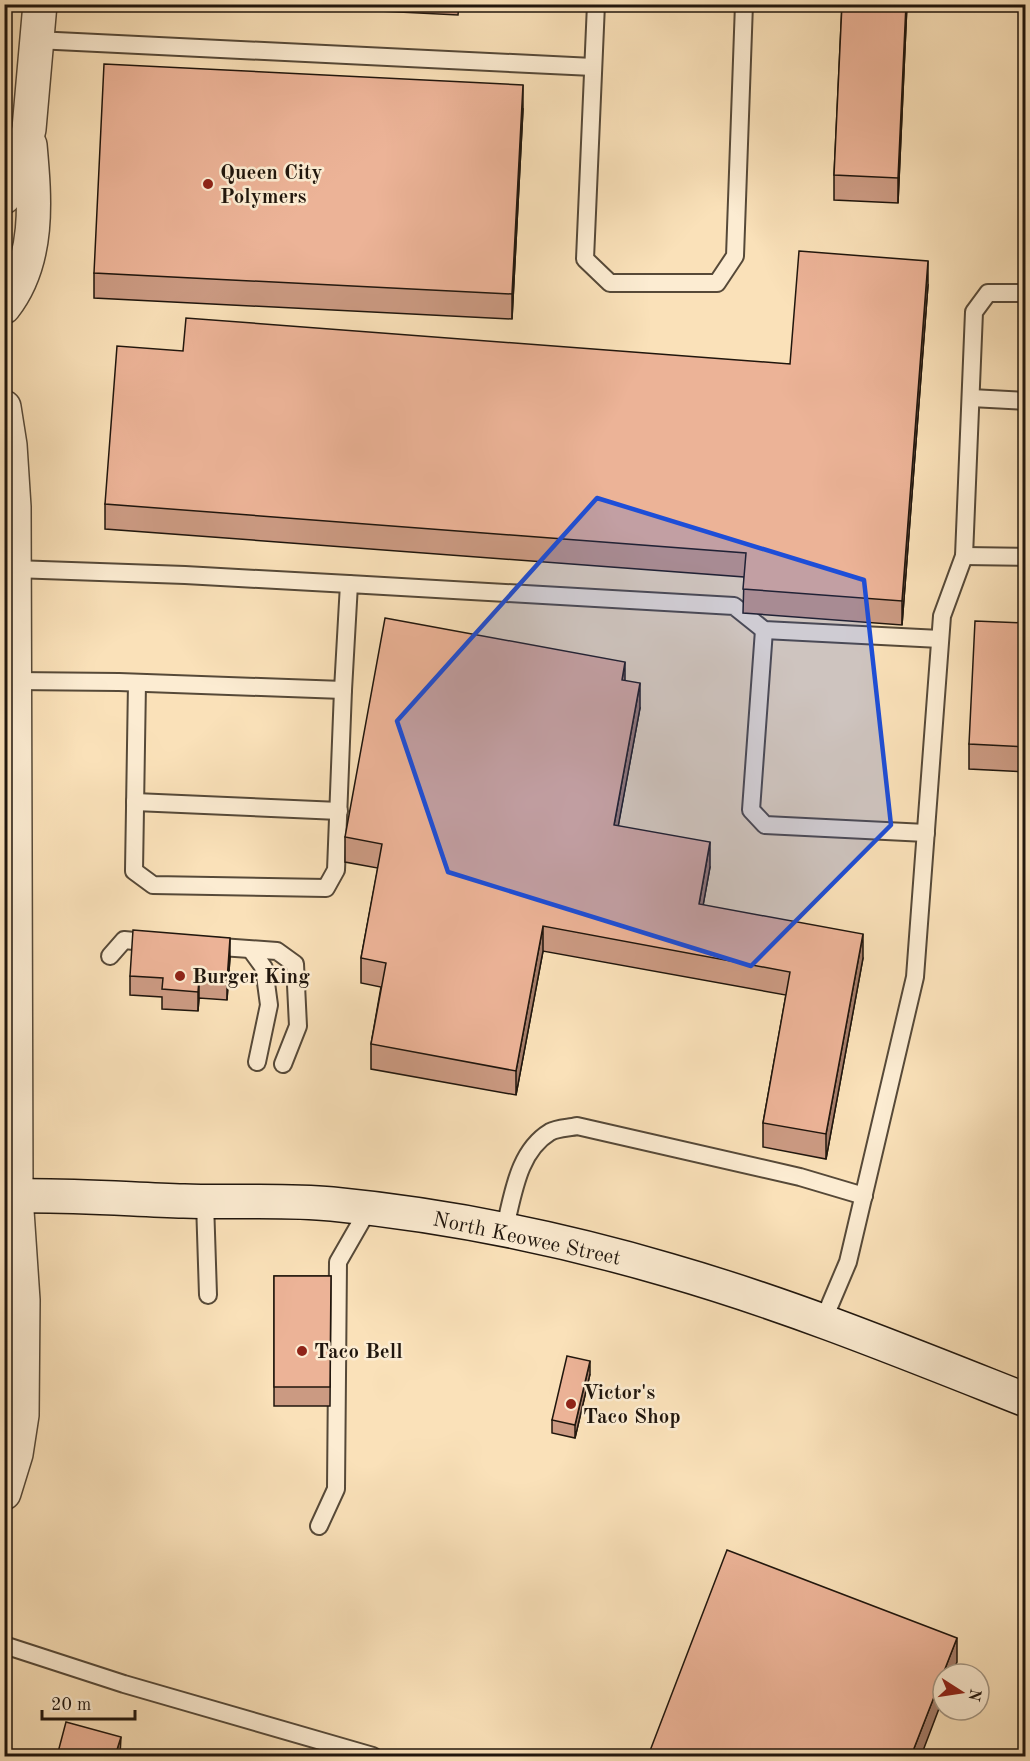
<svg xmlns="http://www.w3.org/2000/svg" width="1030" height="1761" font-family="'Old Standard TT',serif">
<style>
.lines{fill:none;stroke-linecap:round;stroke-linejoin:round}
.service-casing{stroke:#564938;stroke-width:20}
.tertiary-casing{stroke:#564938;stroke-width:36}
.secondary-casing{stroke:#20160d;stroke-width:36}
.service{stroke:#fcecd2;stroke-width:16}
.tertiary{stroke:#fcecd2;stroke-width:33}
.secondary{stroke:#fcecd2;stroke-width:33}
.wall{fill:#cb9a82;stroke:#20160d;stroke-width:1.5}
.shaded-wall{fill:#a57d6a;stroke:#20160d;stroke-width:1.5}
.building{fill:#ecb397;stroke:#20160d;stroke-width:1.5}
.marked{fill:#1d4ed8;fill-opacity:0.2;stroke:#1d4ed8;stroke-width:4.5;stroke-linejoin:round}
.poi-dot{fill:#8f2418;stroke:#fcecd2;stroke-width:2}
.labels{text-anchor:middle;stroke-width:5;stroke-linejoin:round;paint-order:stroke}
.poi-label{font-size:21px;font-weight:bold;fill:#20160d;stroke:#fcecd2;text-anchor:start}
.street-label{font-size:21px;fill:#20160d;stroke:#fcecd2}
</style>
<rect width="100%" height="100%" fill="#fae1b9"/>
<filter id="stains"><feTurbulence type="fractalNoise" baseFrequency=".00333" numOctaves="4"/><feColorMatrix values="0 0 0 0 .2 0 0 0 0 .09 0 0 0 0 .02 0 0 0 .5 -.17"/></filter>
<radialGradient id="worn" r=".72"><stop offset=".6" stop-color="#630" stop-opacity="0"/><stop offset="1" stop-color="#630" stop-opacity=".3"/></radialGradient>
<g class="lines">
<defs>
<g id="service">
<path d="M596,4L585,259L610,283H717L735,256L744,4"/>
<path d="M36,40L593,67"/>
<path d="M971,398L1026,401"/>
<path d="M964,556L1026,557"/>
<path d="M14,569L185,575L349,584"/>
<path d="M764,630L751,810L765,825L926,833"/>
<path d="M14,681L119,682L343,690L349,584L734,606L764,630L940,639"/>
<path d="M137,683L134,871L153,885L326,888L336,870L343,690"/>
<path d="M135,802L339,811"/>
<path d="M207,946L277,951L295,964L298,1026L283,1064"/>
<path d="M251,950L264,968L269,1005L257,1062"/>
<path d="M110,956L124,940L155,943"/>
<path d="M205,1202L208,1295"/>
<path d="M504,1231C513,1197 517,1152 550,1132C557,1128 569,1128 577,1126L800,1177L864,1196"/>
<path d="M823,1321L848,1262L915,977L942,616L964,556L974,312L988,293H1026"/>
<path d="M319,1526L336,1489L338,1262L369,1208"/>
<path d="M4,1645L124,1684L373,1756"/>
</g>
<g id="tertiary">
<path d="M4,197L19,170L29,129L40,4"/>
<path d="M4,307C40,261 35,200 30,145"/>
<path d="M4,407L10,445L14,507L16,1196L23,1300L22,1415L16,1454L4,1493"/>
</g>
<path id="secondary" d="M4,1196C65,1194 124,1199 184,1201C233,1203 283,1199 332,1204C445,1215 559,1238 668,1270C790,1305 907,1353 1026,1400"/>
</defs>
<use href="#service" class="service-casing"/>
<use href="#tertiary" class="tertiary-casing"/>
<use href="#secondary" class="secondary-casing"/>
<use href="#service" class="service"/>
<use href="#tertiary" class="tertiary"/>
<use href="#secondary" class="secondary"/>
</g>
<g class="wall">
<path d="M240,4H459L458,15Z"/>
<path d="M842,4H907L898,203L834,200V175Z"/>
<path d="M523,109L512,319L94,298V273Z"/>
<path d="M928,285L902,625L743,613L744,577L105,529V504L183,351L790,364Z"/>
<path d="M1026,623V772L969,769V744Z"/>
<path d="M625,681L640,708L618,826L710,867L703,905L863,958L826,1159L763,1147V1123L786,995L543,951L516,1095L371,1069V1044L381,987L361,983V958L378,868L345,862V837Z"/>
<path d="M230,957L227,1000L199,998L198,1011L162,1009V997L130,995V976Z"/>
<path d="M274,1276H331L330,1406H274Z"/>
<path d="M590,1374L575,1438L552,1433V1420Z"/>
</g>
<g class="shaded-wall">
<path d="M906,4H907L898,203V178Z"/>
<path d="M523,85V109L512,319V294Z"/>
<path d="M928,261V285L902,625V601Z"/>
<path d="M625,662V686L622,680Z"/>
<path d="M640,683V708L614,849V825Z"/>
<path d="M710,842V867L699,928V904Z"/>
<path d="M543,926V951L516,1095V1071Z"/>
<path d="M863,934V958L826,1159V1134Z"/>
<path d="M230,938V957L227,1000V981Z"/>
<path d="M199,979V998L198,1011V992Z"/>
<path d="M590,1361V1374L575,1438V1425Z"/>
<path d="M957,1638V1662L952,1674H943V1698L921,1756H911Z"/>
<path d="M121,1737L120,1756H115Z"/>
</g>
<g class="building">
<path d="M842,4H906L898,178L834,175Z"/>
<path d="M104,64L523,85L512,294L94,273Z"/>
<path d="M799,251L928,261L902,601L743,589L746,553L105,504L117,346L183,351L186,318L790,364Z"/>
<path d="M385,618L625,662L622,680L640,683L614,825L710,842L699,904L863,934L826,1134L763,1123L790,972L543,926L516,1071L371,1044L386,963L361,958L382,844L345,837Z"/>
<path d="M975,621L1026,623V747L969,744Z"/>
<path d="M133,930L230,938L227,981L199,979L198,992L162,989L163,978L130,976Z"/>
<path d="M274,1276H331L330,1387H274Z"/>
<path d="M567,1356L590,1361L575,1425L552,1420Z"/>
<path d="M727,1550L957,1638L911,1756H648Z"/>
<path d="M66,1722L121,1737L115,1756H57Z"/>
</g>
<path class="marked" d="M597,498L864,580L891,825L751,966L448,872L397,721Z"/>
<g class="poi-dot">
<circle cx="208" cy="184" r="6"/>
<circle cx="180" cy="976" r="6"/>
<circle cx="302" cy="1351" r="6"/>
<circle cx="571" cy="1404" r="6"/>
</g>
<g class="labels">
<g class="poi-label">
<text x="220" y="179">Queen City<tspan x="220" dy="24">Polymers</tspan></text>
<text x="192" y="983">Burger King</text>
<text x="314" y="1358">Taco Bell</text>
<text x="583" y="1399">Victor's<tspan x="583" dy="24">Taco Shop</tspan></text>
</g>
<g class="street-label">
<text transform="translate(527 1238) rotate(12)" y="7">North Keowee Street</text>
</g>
</g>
<rect width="1030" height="1761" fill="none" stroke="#fae1b9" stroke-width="24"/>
<rect x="6" y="6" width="1018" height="1749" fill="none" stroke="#20160d" stroke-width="3"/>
<rect x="12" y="12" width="1006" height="1737" fill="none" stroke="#20160d" stroke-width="1.5"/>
<g transform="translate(961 1692) rotate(102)"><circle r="28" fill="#fcecd2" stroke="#a49683" stroke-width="1.5"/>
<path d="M0-4.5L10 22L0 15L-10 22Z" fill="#8f2418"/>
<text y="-9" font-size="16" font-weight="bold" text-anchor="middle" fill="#20160d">N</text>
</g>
<path d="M42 1710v9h93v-9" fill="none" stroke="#20160d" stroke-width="3"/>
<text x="51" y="1710" font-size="18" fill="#20160d" stroke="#fcecd2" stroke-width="4.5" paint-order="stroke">20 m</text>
<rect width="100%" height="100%" filter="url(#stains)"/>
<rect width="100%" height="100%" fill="url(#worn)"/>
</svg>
